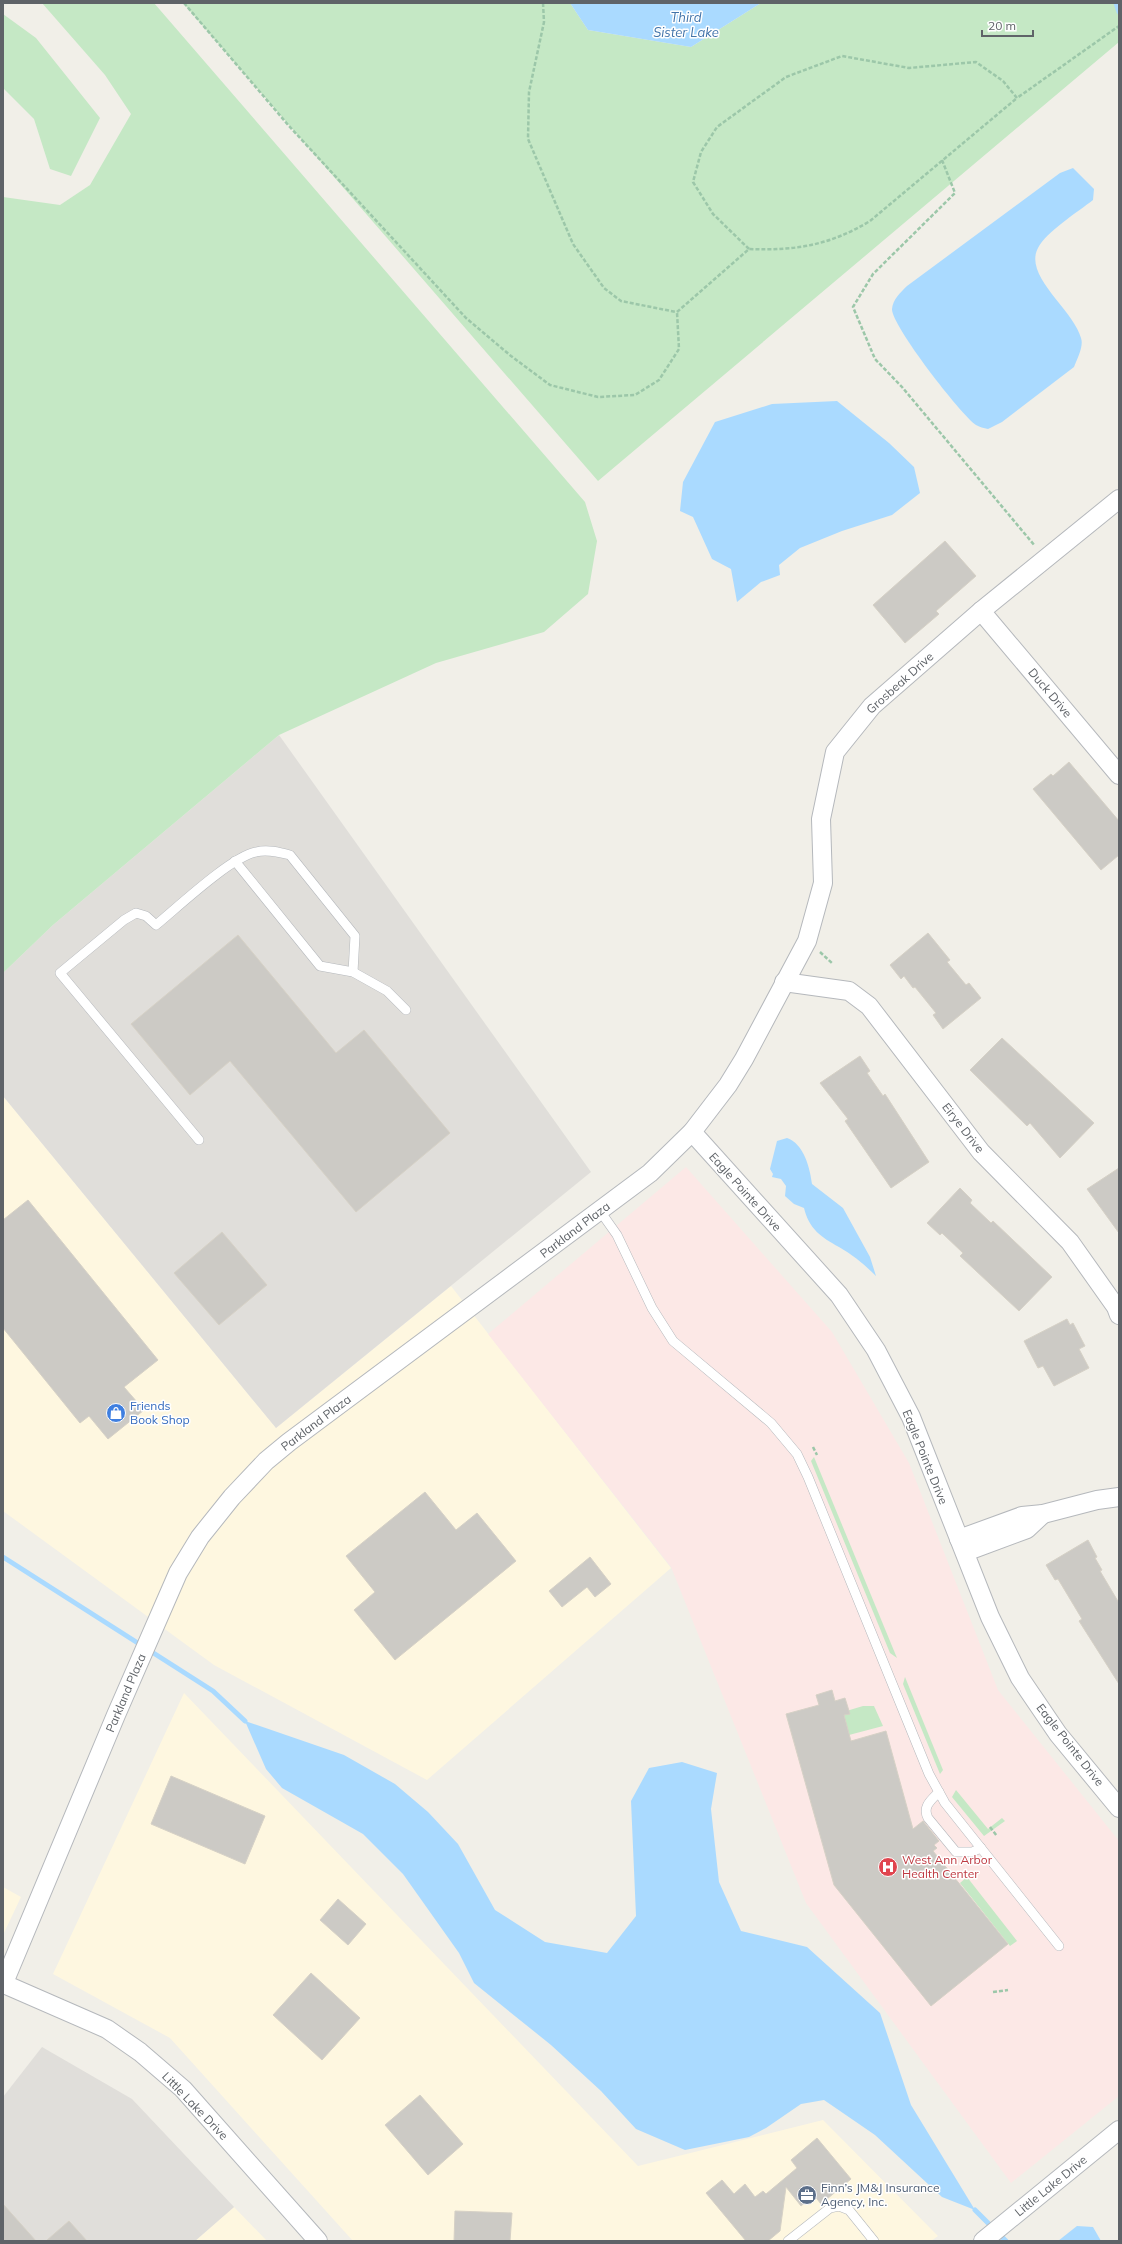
<svg xmlns="http://www.w3.org/2000/svg" width="1122" height="2244" font-family="Mulish,sans-serif">
<style>
.commercial{fill:#fef7e0}
.industrial{fill:#e0deda}
.medical{fill:#fce8e6}
.green{fill:#c5e8c5}
.water{fill:#aadaff}
.lines{fill:none;stroke-linecap:round;stroke-linejoin:round}
.stream{stroke:#aadaff;stroke-width:5}
.building{fill:#cccac5;stroke:#d6d1c6}
.lane-casing{stroke:#b5b8bc;stroke-width:10}
.street-casing{stroke:#b5b8bc;stroke-width:20}
.path{stroke:#9cc7a9;stroke-width:2.5;stroke-dasharray:4 2;stroke-linecap:butt}
.lane{stroke:#fff;stroke-width:9}
.street{stroke:#fff;stroke-width:18}
.labels{text-anchor:middle;stroke-width:3;stroke-linejoin:round;paint-order:stroke}
.street-label{font-size:12px;fill:#5f6368;stroke:#fff}
.shop-label{font-size:12px;fill:#366cbe;stroke:#fff;text-anchor:start}
.health-label{font-size:12px;fill:#be3a42;stroke:#fff;text-anchor:start}
.service-label{font-size:12px;fill:#4e5e75;stroke:#fff;text-anchor:start}
.water-label{font-size:13px;font-style:italic;fill:#4174aa;stroke:#fff}
</style>
<rect width="100%" height="100%" fill="#f1efe8"/>
<g class="commercial">
<path d="M3,1096L276,1428L451,1286L671,1568L427,1780L214,1665L3,1511Z"/>
<path d="M184,1693L638,2166L823,2120L938,2236L931,2241H353L170,2038L53,1974Z"/>
<path d="M3,1887L21,1897L3,1935Z"/>
<path d="M234,2207L267,2241H195Z"/>
</g>
<g class="industrial">
<path d="M279,735L591,1172L276,1428L3,1096V973L53,925Z"/>
<path d="M42,2047L132,2099L234,2207L195,2241H3V2097Z"/>
</g>
<path class="medical" d="M686,1167L832,1332L909,1463L998,1690L1119,1841V2096L1011,2183L806,1903L671,1567L488,1334Z"/>
<g class="green">
<path d="M42,3H154L585,502L597,541L588,594L544,632L436,663L279,735L53,925L3,973V197L60,205L90,185L131,114L105,75Z"/>
<path d="M183,3H570L588,30L691,47L761,3H1119V42L598,481Z"/>
<path d="M3,14L36,38L100,118L71,176L50,169L34,119L3,88Z"/>
<path d="M814,1457L897,1658L890,1653L811,1461Z"/>
<path d="M905,1677L943,1770L940,1774L903,1684Z"/>
<path d="M863,1706H874L883,1726L849,1735L843,1712Z"/>
<path d="M956,1790L988,1829L1002,1818L1005,1821L984,1836L952,1797Z"/>
<path d="M967,1877L1017,1941L1010,1946L960,1883Z"/>
</g>
<g class="water">
<path d="M570,3H761L691,47L588,30Z"/>
<path d="M1073,168L1094,189L1093,200C1079,211 1046,232 1038,248C1023,276 1074,310 1081,338C1084,346 1077,359 1074,367L1002,422L988,429C984,428 979,427 976,425C961,415 891,325 892,309C893,299 900,293 907,286L1060,173Z"/>
<path d="M837,401L889,443L914,467L920,493L892,515L842,531L800,548L779,565L780,575L761,582L737,602L731,569L712,559L693,517L680,511L683,482L715,422L772,404Z"/>
<path d="M787,1138C804,1144 810,1168 812,1184L843,1208L870,1257L876,1276C865,1265 853,1255 839,1247C821,1237 809,1229 804,1208L794,1204L785,1196L786,1186L781,1179L772,1177L773,1174L770,1169L777,1141Z"/>
<path d="M245,1721L344,1755L395,1784L428,1812L458,1844L495,1910L545,1942L607,1953L636,1916L631,1801L649,1768L682,1762L717,1773L711,1809L719,1882L741,1931L807,1947L880,2013L911,2105L975,2210L942,2197L875,2135L824,2100L801,2104L766,2128L749,2137L685,2150L636,2129L601,2091L551,2045L474,1983L459,1953L403,1874L363,1834L282,1788L266,1769Z"/>
<path d="M1077,2226L1093,2227L1101,2241H1058Z"/>
</g>
<g class="lines">
<g class="stream">
<path d="M1116,3L1119,12"/>
<path d="M3,1557L213,1691L245,1721"/>
<path d="M975,2210L1006,2241"/>
</g>
</g>
<g class="building">
<path d="M945,541L976,576L936,611L939,614L905,643L873,605Z"/>
<path d="M1069,762L1119,821V855L1101,870L1033,789L1051,774L1053,776Z"/>
<path d="M928,933L950,960L947,962L966,985L969,983L981,998L943,1029L933,1015L936,1013L915,987L913,988L904,976L901,979L890,965Z"/>
<path d="M238,935L336,1053L364,1030L450,1133L356,1212L230,1061L190,1095L131,1024Z"/>
<path d="M1002,1038L1094,1123L1060,1158L1030,1123L1027,1126L970,1070Z"/>
<path d="M860,1056L870,1071L867,1073L883,1096L885,1094L929,1162L891,1188L845,1121L848,1119L820,1083Z"/>
<path d="M1119,1168V1233L1087,1189Z"/>
<path d="M960,1188L972,1200L970,1203L991,1223L993,1221L1052,1277L1019,1311L960,1256L963,1253L942,1233L940,1235L927,1223Z"/>
<path d="M28,1200L158,1360L124,1387L144,1410L108,1439L89,1416L80,1423L3,1328V1220Z"/>
<path d="M222,1232L267,1285L219,1325L174,1273Z"/>
<path d="M1067,1319L1070,1325L1073,1323L1085,1346L1079,1349L1089,1368L1054,1386L1043,1366L1038,1368L1024,1341Z"/>
<path d="M425,1492L456,1530L477,1513L516,1561L395,1660L354,1610L375,1592L346,1556Z"/>
<path d="M1088,1540L1097,1557L1095,1558L1102,1570L1100,1571L1119,1603V1684L1079,1621L1082,1619L1058,1579L1055,1580L1046,1565Z"/>
<path d="M590,1557L611,1584L595,1597L587,1587L562,1607L549,1591Z"/>
<path d="M832,1690L835,1701L845,1698L850,1714L844,1715L851,1741L886,1731L913,1829L923,1821L939,1841L934,1845L937,1848L933,1851L1008,1944L931,2006L834,1885L786,1714L819,1705L816,1695Z"/>
<path d="M171,1776L265,1816L245,1864L151,1824Z"/>
<path d="M338,1899L366,1924L348,1945L320,1920Z"/>
<path d="M311,1973L360,2018L322,2060L273,2015Z"/>
<path d="M420,2095L463,2144L428,2175L385,2125Z"/>
<path d="M817,2138L851,2179L821,2204L814,2195L801,2206L786,2187L780,2231L768,2241H746L706,2193L722,2180L734,2194L745,2184L755,2197L763,2191L766,2194L797,2168L791,2160Z"/>
<path d="M3,2204L36,2241H3Z"/>
<path d="M455,2211L512,2213L510,2241H454Z"/>
<path d="M69,2221L87,2241H46Z"/>
</g>
<g class="lines">
<defs>
<g id="lane">
<path d="M235,861L320,966L353,972L387,991L406,1010"/>
<path d="M199,1140L60,973L124,920L136,913L146,916L156,925C178,907 231,857 256,852C267,849 279,852 290,855L355,936L353,972"/>
<path d="M600,1211L617,1235L652,1308L673,1341L771,1423L797,1454L808,1477L929,1774L945,1803L1059,1946"/>
<path d="M939,1792C931,1800 922,1807 928,1818L956,1852H972L981,1848"/>
<path d="M788,2241L830,2208L839,2206L849,2210L874,2241"/>
</g>
<g id="street">
<path d="M981,611L1119,775"/>
<path d="M784,982L849,991L869,1006L981,1152L1070,1242L1116,1307L1119,1315"/>
<path d="M692,1132L839,1295L876,1350L911,1417L990,1617L1020,1678L1058,1734L1119,1808"/>
<path d="M959,1539L1022,1516L1043,1514L1097,1500L1119,1497"/>
<path d="M965,1552L1027,1529L1043,1514"/>
<path d="M4,1984L107,2029L140,2052L183,2089L318,2241"/>
<path d="M3,1985L116,1715L178,1573L200,1537L232,1497L266,1461L289,1442L650,1173L692,1132L728,1085L744,1059L807,941L823,883L821,819L835,752L872,706L981,611L1119,499"/>
<path d="M983,2241L1119,2130"/>
</g>
</defs>
<use href="#lane" class="lane-casing"/>
<use href="#street" class="street-casing"/>
<g class="path">
<path d="M184,3L289,126L466,318L511,356L550,385L598,397L635,395L659,380L679,349L677,312"/>
<path d="M543,3L544,22L529,92L528,139L573,244L604,288L621,301L676,312"/>
<path d="M942,160L955,193L873,274L853,307L875,359L902,387L1035,546"/>
<path d="M749,249L713,214L693,182L701,152L717,127L786,77L842,56L909,68L976,62L1003,81L1017,98L1119,26"/>
<path d="M677,312L749,249C796,251 830,245 870,221L1017,98"/>
<path d="M820,952L833,964"/>
<path d="M813,1447L817,1455"/>
<path d="M990,1827L997,1836"/>
<path d="M993,1992L1008,1990"/>
</g>
<use href="#lane" class="lane"/>
<use href="#street" class="street"/>
</g>
<defs>
<symbol id="shop-disc" viewBox="-11 -11 22 22"><circle r="9.5" fill="#3f7fe0" stroke="#fff"/><path d="M-5-2.5h2.3a2.7 3.5 0 0 1 5.4 0H5L5.5 6h-11ZM-1.5-2.5h3a1.5 2.3 0 0 0-3 0Z" fill="#fff"/></symbol>
<symbol id="hospital-disc" viewBox="-11 -11 22 22"><circle r="9.5" fill="#e0444e" stroke="#fff"/><path d="M-5-5h3v3.5h4V-5h3V5h-3V1.5h-4V5h-3Z" fill="#fff"/></symbol>
<symbol id="office-disc" viewBox="-11 -11 22 22"><circle r="9.5" fill="#5c6f8a" stroke="#fff"/><path d="M-6-3h4V-5.5h4V-3h4V5H-6ZM-1-4.5V-3h2v-1.5ZM-6 0V1H6V0Z" fill="#fff"/></symbol>
</defs>
<g fill-rule="evenodd">
<use href="#shop-disc" x="105" y="1402" width="22" height="22"/>
<use href="#hospital-disc" x="877" y="1856" width="22" height="22"/>
<use href="#office-disc" x="796" y="2184" width="22" height="22"/>
</g>
<g class="labels">
<g class="street-label">
<text transform="translate(900 683) rotate(-42)" y="4">Grosbeak Drive</text>
<text transform="translate(1050 693) rotate(50)" y="4">Duck Drive</text>
<text transform="translate(963 1128) rotate(52)" y="4">Eirye Drive</text>
<text transform="translate(745 1192) rotate(48)" y="4">Eagle Pointe Drive</text>
<text transform="translate(575 1230) rotate(-37)" y="4">Parkland Plaza</text>
<text transform="translate(316 1423) rotate(-37)" y="4">Parkland Plaza</text>
<text transform="translate(925 1457) rotate(68)" y="4">Eagle Pointe Drive</text>
<text transform="translate(126 1693) rotate(-67)" y="4">Parkland Plaza</text>
<text transform="translate(1070 1745) rotate(52)" y="4">Eagle Pointe Drive</text>
<text transform="translate(195 2106) rotate(46)" y="4">Little Lake Drive</text>
<text transform="translate(1051 2186) rotate(-39)" y="4">Little Lake Drive</text>
</g>
<g class="shop-label">
<text x="130" y="1410">Friends<tspan x="130" dy="14">Book Shop</tspan></text>
</g>
<g class="health-label">
<text x="902" y="1864">West Ann Arbor<tspan x="902" dy="14">Health Center</tspan></text>
</g>
<g class="service-label">
<text x="821" y="2192">Finn’s JM&amp;J Insurance<tspan x="821" dy="14">Agency, Inc.</tspan></text>
</g>
<g class="water-label">
<text x="686" y="22">Third<tspan x="686" dy="15">Sister Lake</tspan></text>
</g>
</g>
<rect width="1122" height="2244" fill="none" stroke="#5f6368" stroke-width="8"/>
<path d="M982 30v6h51v-6" fill="none" stroke="#5f6368" stroke-width="2"/>
<text x="988" y="30" font-size="12" fill="#5f6368" stroke="#ffffff" stroke-width="3" paint-order="stroke">20 m</text>
</svg>
